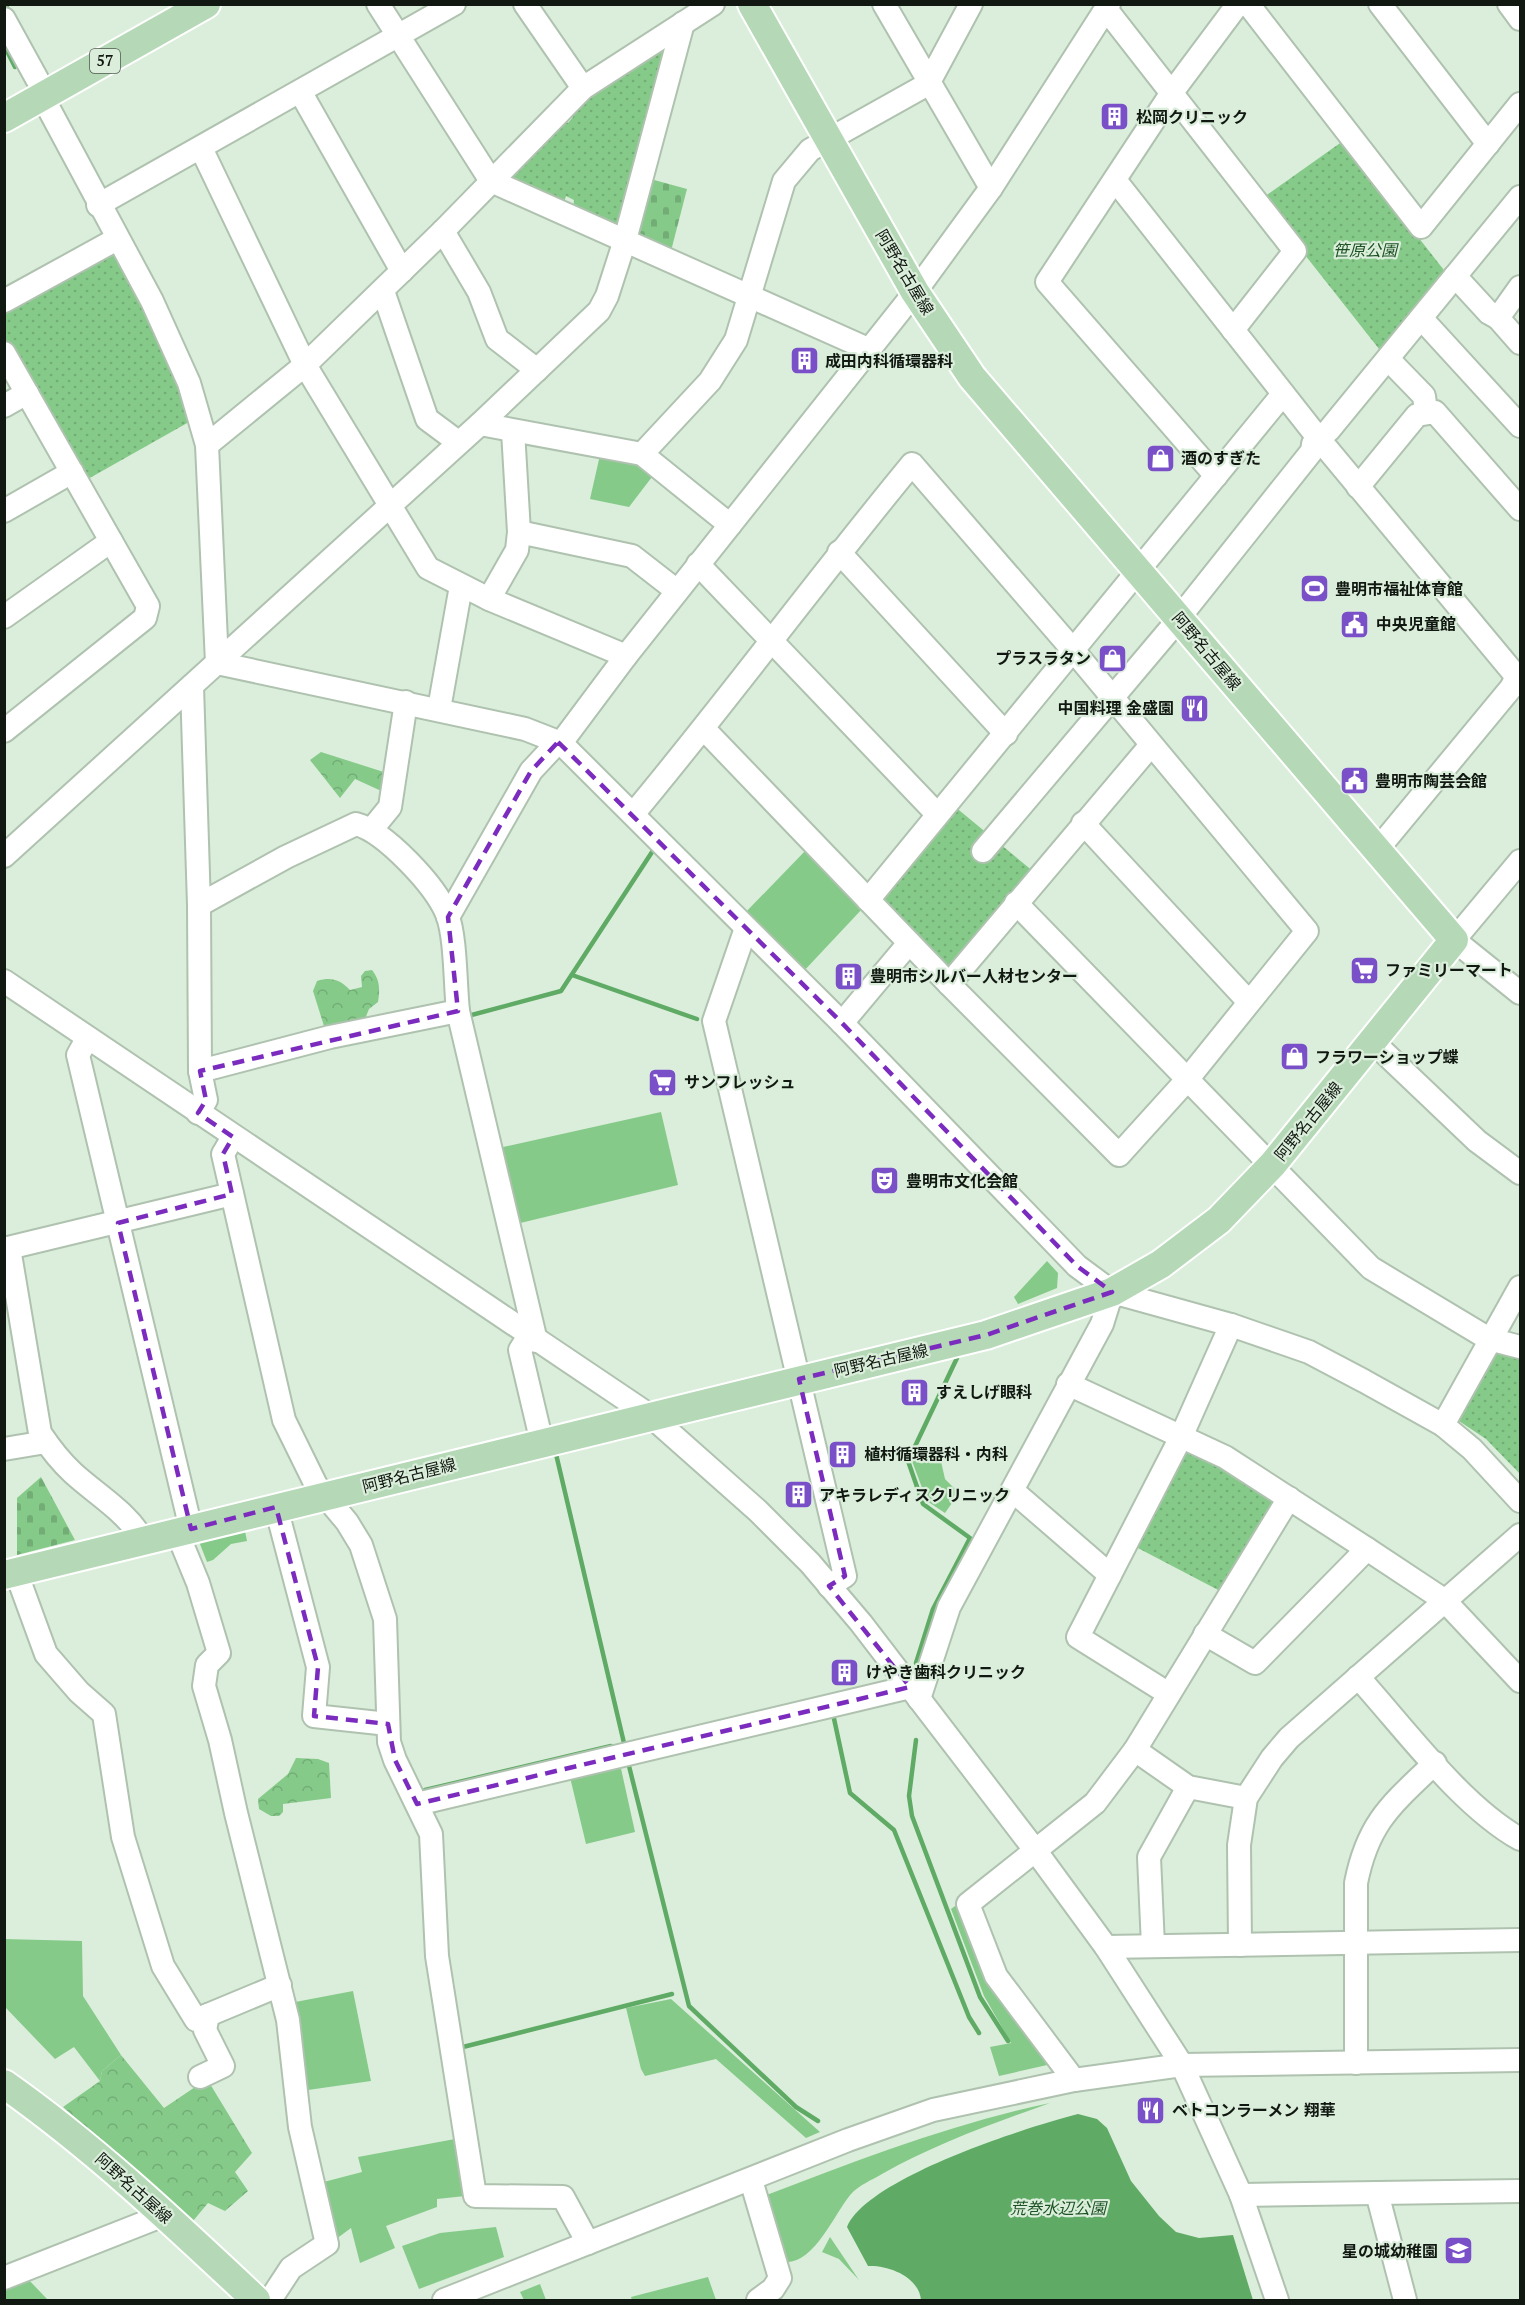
<svg xmlns="http://www.w3.org/2000/svg" width="1525" height="2305" font-family="'PT Serif','Noto Sans JP',serif">
<style>
.green{fill:#85ca89}
.forest{fill:url(#forest-crowns)}
.cemetery{fill:url(#cemetery-stones)}
.park{fill:url(#park-dots)}
.water{fill:#5fab65}
.lines{fill:none;stroke-linecap:round;stroke-linejoin:round}
.stream{stroke:#5fab65;stroke-width:4.5}
.minor-casing{stroke:#afc2af;stroke-width:26}
.major-casing{stroke:#fff;stroke-width:32}
.minor{stroke:#fff;stroke-width:22}
.major{stroke:#b5d8b6;stroke-width:28}
.marked{fill:none;stroke:#7b2cbf;stroke-width:4.5;stroke-dasharray:12 8;stroke-linejoin:round}
.labels{text-anchor:middle;stroke-width:4.5;stroke-linejoin:round;paint-order:stroke}
.shield{fill:#dbeedb;stroke:#4e584e;stroke-width:1.5}
.shield-label{font-size:15px;font-weight:bold;fill:#111811}
.poi-label{font-size:16px;font-weight:bold;fill:#111811;stroke:#dbeedb;text-anchor:start}
.park-label{font-size:16px;font-style:italic;fill:#1d5224;stroke:#dbeedb}
.street-label{font-size:16px;fill:#111811;stroke:#dbeedb}
</style>
<defs>
<pattern id="forest-crowns" width="20" height="18" patternUnits="userSpaceOnUse" patternTransform="scale(1.5)"><rect width="20" height="18" fill="#85ca89"/><path d="M2 6a3 3 0 1 1 6 0M12 15a3 3 0 1 1 6 0" fill="none" stroke="#72ad75"/></pattern>
<pattern id="cemetery-stones" width="16" height="16" patternUnits="userSpaceOnUse" patternTransform="scale(1.5)"><rect width="16" height="16" fill="#85ca89"/><path d="M2 7V4a2 2 0 0 1 4 0v3zM10 15v-3a2 2 0 0 1 4 0v3z" fill="#72ad75"/></pattern>
<pattern id="park-dots" width="8" height="8" patternUnits="userSpaceOnUse" patternTransform="scale(1.5)"><rect width="8" height="8" fill="#85ca89"/><path d="M2 2h.1M6 6h.1" fill="none" stroke="#72ad75" stroke-width="1.8" stroke-linecap="round"/></pattern>
</defs>
<rect width="100%" height="100%" fill="#dbeedb"/>
<g class="green">
<path d="M600,455L639,461L655,473L629,507L590,499Z"/>
<path d="M807,849L863,908L802,973L743,915Z"/>
<path d="M661,1112L678,1185L512,1225L494,1149Z"/>
<path d="M1047,1261L1058,1273L1057,1288L1018,1304L1014,1297Z"/>
<path d="M926,1446L938,1448L945,1479L959,1493L945,1513L927,1501L912,1461L918,1448Z"/>
<path d="M244,1526L247,1541L231,1544L213,1560L207,1562L198,1539Z"/>
<path d="M620,1764L635,1832L586,1844L569,1773Z"/>
<path d="M962,1901L1056,2063L999,2076L990,2047L1011,2043L984,1996L951,1909Z"/>
<path d="M4,1939L82,1941L83,1996L121,2055L102,2071L100,2081L74,2047L55,2059L5,2007Z"/>
<path d="M353,1991L371,2081L301,2091L290,2003Z"/>
<path d="M671,1999L820,2132L806,2138L716,2059L645,2076L641,2069L626,2008Z"/>
<path d="M1050,2103C992,2124 935,2144 882,2174C872,2180 859,2185 851,2194C834,2214 814,2265 784,2262L764,2196C859,2160 951,2124 1050,2103Z"/>
<path d="M455,2139L465,2196L437,2199V2207L386,2226L395,2248L360,2263L351,2228L332,2242L316,2184L362,2172L358,2157Z"/>
<path d="M496,2227L504,2257L419,2289L402,2246L440,2233Z"/>
<path d="M830,2237L859,2280L839,2259L822,2252Z"/>
<path d="M25,2276L48,2300H5V2284Z"/>
<path d="M708,2277L716,2300H632L631,2297Z"/>
<path d="M540,2284L546,2300H524L520,2292Z"/>
</g>
<g class="forest">
<path d="M321,752L390,774L388,794L355,779L340,798L310,760Z"/>
<path d="M372,970C380,980 380,989 378,1002L369,1009L365,1019L330,1029L324,1026L313,991L317,981C331,977 339,979 350,990L362,987L361,976L365,971Z"/>
<path d="M296,1758L318,1759L329,1763L331,1798L283,1804V1812L279,1816H271L259,1809L258,1799L288,1774Z"/>
<path d="M121,2055L164,2108L207,2079L252,2153L235,2172L248,2191L225,2211L208,2203L193,2221L63,2107L100,2081L102,2071Z"/>
</g>
<g class="cemetery">
<path d="M647,178L687,189L671,251L636,236Z"/>
<path d="M41,1477L75,1540L17,1555V1498Z"/>
</g>
<g class="park">
<path d="M663,47L671,53L648,133L641,131L640,139L645,141L621,224L611,227L573,210L574,200L566,196L563,206L515,184L513,169L562,117L568,123L573,117L568,111Z"/>
<path d="M1343,141L1447,274L1383,354L1305,255L1264,197Z"/>
<path d="M110,251L118,253L182,383L189,422L88,479L5,344L4,311Z"/>
<path d="M954,806L1034,872L956,969L947,967L883,901V893Z"/>
<path d="M1497,1351L1520,1354V1474L1486,1439L1459,1421V1412Z"/>
<path d="M1191,1448L1274,1496L1276,1505L1222,1592L1134,1546L1181,1452Z"/>
</g>
<path class="water" d="M1078,2114L1097,2119L1107,2128L1131,2181L1159,2216L1176,2232L1199,2238L1233,2235L1253,2300H921C919,2277 889,2265 868,2266L847,2227C867,2178 1027,2127 1078,2114Z"/>
<g class="lines">
<g class="stream">
<path d="M5,4L10,13"/>
<path d="M4,45L15,67"/>
<path d="M572,975L697,1019"/>
<path d="M468,1016L561,991L654,849"/>
<path d="M556,1454L624,1743"/>
<path d="M916,1663L933,1609L970,1538L923,1504L908,1461L957,1358"/>
<path d="M833,1714L850,1793L894,1830L969,2017L979,2033"/>
<path d="M916,1740L909,1796L912,1816L980,1997L1008,2041"/>
<path d="M628,1762L689,2006L796,2107L818,2121"/>
<path d="M425,1790L611,1746"/>
<path d="M463,2047L672,1994"/>
</g>
<defs>
<g id="minor">
<path d="M378,4L491,181L868,349"/>
<path d="M525,4L583,88"/>
<path d="M884,4L991,188"/>
<path d="M1248,4L1421,227L1520,104"/>
<path d="M1380,4L1488,144"/>
<path d="M1509,4L1520,19"/>
<path d="M1106,9L1295,251L1233,330"/>
<path d="M4,19L37,79"/>
<path d="M301,93L402,271"/>
<path d="M42,96L152,301L189,383L207,445L217,663"/>
<path d="M201,148L305,365L428,568L489,599L626,656"/>
<path d="M1115,180L1319,439L1517,677L1520,673"/>
<path d="M98,205L454,4"/>
<path d="M443,231L479,292L497,339L537,370"/>
<path d="M1455,276L1489,313L1498,318"/>
<path d="M1520,287L1498,318L1520,343"/>
<path d="M383,291L427,419L458,442"/>
<path d="M4,301L117,239"/>
<path d="M1421,318L1520,426"/>
<path d="M4,353L148,606L145,618L4,731"/>
<path d="M1388,359L1424,396L1426,412"/>
<path d="M4,406L27,393"/>
<path d="M480,424L642,454L730,525"/>
<path d="M513,431L519,532"/>
<path d="M207,445L305,365L443,231L583,88L713,4"/>
<path d="M642,454L710,381L736,340L784,181L810,150L928,84L971,4"/>
<path d="M1216,476L1047,282L1173,91L1238,4"/>
<path d="M1358,487L1417,415L1435,412L1520,509"/>
<path d="M4,511L72,472"/>
<path d="M839,552L1006,734"/>
<path d="M698,564L937,814"/>
<path d="M489,599L517,550L519,532L632,556L677,591"/>
<path d="M1187,608L1312,451L1313,444L1329,430L1520,197"/>
<path d="M4,617L111,541"/>
<path d="M217,663L525,729L561,743L842,1023L1077,1266L1112,1292L1231,1325L1309,1352L1364,1381L1443,1425L1472,1449L1520,1501"/>
<path d="M192,686L199,905L200,1071L206,1100L198,1113"/>
<path d="M439,709L461,586"/>
<path d="M561,743L626,656L915,292L991,188L1109,4"/>
<path d="M634,813C729,699 817,579 912,464L1073,650L1307,931L1186,1081L1119,1155L949,984L704,729"/>
<path d="M1083,823L1248,1001"/>
<path d="M372,829L390,807L406,702"/>
<path d="M1377,850L1511,688L1517,677"/>
<path d="M983,851L1172,627"/>
<path d="M4,856L480,424L599,311L607,296L625,240L683,23"/>
<path d="M1520,861L1454,940L1520,993"/>
<path d="M868,900L1283,394"/>
<path d="M1016,903L1371,1268L1489,1339L1520,1347"/>
<path d="M199,905L286,857L356,824C385,832 435,885 447,914C456,937 455,984 458,1011L536,1341"/>
<path d="M448,917L531,771L558,742"/>
<path d="M746,928L714,1021L845,1576L829,1586"/>
<path d="M4,981L652,1417L758,1511L810,1563L861,1623L1035,1850L1106,1947L1182,2065L1241,2195L1277,2300"/>
<path d="M949,984L1151,745"/>
<path d="M842,1023L909,943"/>
<path d="M87,1039L78,1055L191,1529"/>
<path d="M1372,1041L1477,1141L1520,1173"/>
<path d="M200,1071L330,1037L458,1011"/>
<path d="M233,1137L223,1154L284,1420L316,1485L347,1522L361,1545L385,1619L389,1742L395,1760L431,1834L437,1956L475,2196L563,2197L588,2243"/>
<path d="M9,1248L40,1433C50,1448 60,1461 73,1473C97,1495 126,1511 143,1540"/>
<path d="M4,1249L232,1194"/>
<path d="M529,1336L520,1350L542,1443"/>
<path d="M1068,1384L1225,1457L1367,1549L1444,1600L1520,1681"/>
<path d="M1443,1425L1520,1287"/>
<path d="M4,1449L46,1442"/>
<path d="M1013,1491L1110,1575"/>
<path d="M276,1507L318,1667L314,1716L388,1724"/>
<path d="M177,1532L198,1583L219,1653L207,1665L204,1686L220,1740L236,1813L288,2020L300,2127L327,2244L291,2268L270,2300"/>
<path d="M16,1572L46,1654L79,1692L104,1714L123,1837L163,1966L196,2020L280,1985"/>
<path d="M1205,1634L1255,1663L1367,1549"/>
<path d="M1358,1677C1405,1729 1461,1806 1520,1839"/>
<path d="M1169,1694L1078,1637L1181,1437L1231,1325"/>
<path d="M919,1699L949,1607L1102,1324L1112,1292"/>
<path d="M1135,1750L1188,1787L1246,1798"/>
<path d="M417,1804L910,1687"/>
<path d="M1240,1945L1239,1845L1246,1798L1272,1758L1289,1738L1520,1535"/>
<path d="M1153,1946L1149,1857L1188,1787"/>
<path d="M1106,1947L1520,1940"/>
<path d="M1356,2063V1883C1368,1822 1392,1804 1435,1763"/>
<path d="M200,2077L223,2066L205,2030L208,2015"/>
<path d="M1074,2080L996,1976L968,1904L1095,1803L1135,1750L1289,1498"/>
<path d="M751,2180L780,2278L773,2289L758,2300"/>
<path d="M1377,2193L1405,2300"/>
<path d="M1241,2195L1520,2191"/>
<path d="M4,2278L164,2215"/>
<path d="M444,2300L848,2140L933,2110L1074,2080L1182,2065L1520,2060"/>
</g>
<g id="major">
<path d="M4,118L206,4"/>
<path d="M4,1575L986,1335L1112,1292L1161,1264L1219,1220L1273,1164L1454,940L972,377L915,292L752,4"/>
<path d="M4,2084C95,2148 175,2224 256,2300"/>
</g>
</defs>
<use href="#minor" class="minor-casing"/>
<use href="#major" class="major-casing"/>
<use href="#minor" class="minor"/>
<use href="#major" class="major"/>
</g>
<path class="marked" d="M558,742L842,1023L1077,1266L1112,1292L986,1335L799,1379L845,1576L829,1586L910,1687L417,1804L395,1760L388,1724L314,1716L318,1667L276,1507L191,1529L118,1223L232,1194L223,1154L233,1137L198,1113L206,1100L200,1071L458,1011L448,917L531,771Z"/>
<defs>
<symbol id="building-square" viewBox="-11 -11 22 22"><rect x="-9" y="-9" width="18" height="18" rx="4" fill="#7a50c9" stroke="#dbeedb"/><path d="M-4-6H4V6H1V3H-1V6H-4ZM-2.5-4.3h1.7v1.8h-1.7ZM.8-4.3h1.7v1.8H.8ZM-2.5-1h1.7V.8h-1.7ZM.8-1h1.7V.8H.8Z" fill="#fff"/></symbol>
<symbol id="shop-square" viewBox="-11 -11 22 22"><rect x="-9" y="-9" width="18" height="18" rx="4" fill="#7a50c9" stroke="#dbeedb"/><path d="M-5-2.5h2.3a2.7 3.5 0 0 1 5.4 0H5L5.5 6h-11ZM-1.5-2.5h3a1.5 2.3 0 0 0-3 0Z" fill="#fff"/></symbol>
<symbol id="stadium-square" viewBox="-11 -11 22 22"><rect x="-9" y="-9" width="18" height="18" rx="4" fill="#7a50c9" stroke="#dbeedb"/><path d="M0-5a6.5 5 0 1 0 0 10a6.5 5 0 1 0 0-10ZM-3.5-1.8h7v3.6h-7Z" fill="#fff"/></symbol>
<symbol id="civic-square" viewBox="-11 -11 22 22"><rect x="-9" y="-9" width="18" height="18" rx="4" fill="#7a50c9" stroke="#dbeedb"/><path d="M-.6-6.5H3V-4.5H.6V-3L4-1V1h2V6H-6V1h2V-1L-.6-3ZM-1.2 2.5V6h2.4V2.5Z" fill="#fff"/></symbol>
<symbol id="restaurant-square" viewBox="-11 -11 22 22"><rect x="-9" y="-9" width="18" height="18" rx="4" fill="#7a50c9" stroke="#dbeedb"/><path d="M-5-6h1v4h1v-4h1v4h1v-4h1v5L-1.5 .5V6h-2V.5L-5-1ZM5-6V6H3V1.5H1.5Q1.5-4 5-6Z" fill="#fff"/></symbol>
<symbol id="supermarket-square" viewBox="-11 -11 22 22"><rect x="-9" y="-9" width="18" height="18" rx="4" fill="#7a50c9" stroke="#dbeedb"/><path d="M-6-5.5h2.5l.6 2H6L4.5 2H-2.5L-4.4-4H-6ZM-1.5 3.2a1.3 1.3 0 1 0 .1 0ZM3 3.2a1.3 1.3 0 1 0 .1 0Z" fill="#fff"/></symbol>
<symbol id="theatre-square" viewBox="-11 -11 22 22"><rect x="-9" y="-9" width="18" height="18" rx="4" fill="#7a50c9" stroke="#dbeedb"/><path d="M-5-5.5Q0-4 5-5.5V0Q5 5 0 6Q-5 5-5 0ZM-3.3-2.5H-1v1.5H-3.3ZM1-2.5H3.3v1.5H1ZM-2.8 1Q0 5.5 2.8 1Z" fill="#fff"/></symbol>
<symbol id="school-square" viewBox="-11 -11 22 22"><rect x="-9" y="-9" width="18" height="18" rx="4" fill="#7a50c9" stroke="#dbeedb"/><path d="M0-5L7-2L0 1L-7-2ZM-4 1L0 2.5L4 1V4Q0 6-4 4Z" fill="#fff"/></symbol>
</defs>
<g fill-rule="evenodd">
<use href="#building-square" x="1098" y="100" width="33" height="33"/>
<use href="#building-square" x="788" y="344" width="33" height="33"/>
<use href="#shop-square" x="1144" y="442" width="33" height="33"/>
<use href="#stadium-square" x="1298" y="572" width="33" height="33"/>
<use href="#civic-square" x="1338" y="608" width="33" height="33"/>
<use href="#shop-square" x="1096" y="642" width="33" height="33"/>
<use href="#restaurant-square" x="1178" y="692" width="33" height="33"/>
<use href="#civic-square" x="1338" y="764" width="33" height="33"/>
<use href="#supermarket-square" x="1348" y="954" width="33" height="33"/>
<use href="#building-square" x="832" y="960" width="33" height="33"/>
<use href="#shop-square" x="1278" y="1040" width="33" height="33"/>
<use href="#supermarket-square" x="646" y="1066" width="33" height="33"/>
<use href="#theatre-square" x="868" y="1164" width="33" height="33"/>
<use href="#building-square" x="898" y="1376" width="33" height="33"/>
<use href="#building-square" x="826" y="1438" width="33" height="33"/>
<use href="#building-square" x="782" y="1478" width="33" height="33"/>
<use href="#building-square" x="828" y="1656" width="33" height="33"/>
<use href="#restaurant-square" x="1134" y="2094" width="33" height="33"/>
<use href="#school-square" x="1442" y="2234" width="33" height="33"/>
</g>
<g class="labels">
<rect class="shield" x="90" y="49" width="30" height="24" rx="4.5"/>
<g class="shield-label">
<text x="105" y="66">57</text>
</g>
<g class="poi-label">
<text x="1136" y="123">松岡クリニック</text>
<text x="825" y="367">成田内科循環器科</text>
<text x="1181" y="464">酒のすぎた</text>
<text x="1335" y="595">豊明市福祉体育館</text>
<text x="1376" y="630">中央児童館</text>
<text x="1091" y="664" text-anchor="end">プラスラタン</text>
<text x="1174" y="714" text-anchor="end">中国料理 金盛園</text>
<text x="1375" y="787">豊明市陶芸会館</text>
<text x="1385" y="976">ファミリーマート</text>
<text x="870" y="982">豊明市シルバー人材センター</text>
<text x="1315" y="1063">フラワーショップ蝶</text>
<text x="684" y="1088">サンフレッシュ</text>
<text x="906" y="1187">豊明市文化会館</text>
<text x="936" y="1398">すえしげ眼科</text>
<text x="864" y="1460">植村循環器科・内科</text>
<text x="819" y="1501">アキラレディスクリニック</text>
<text x="866" y="1678">けやき歯科クリニック</text>
<text x="1172" y="2116">ベトコンラーメン 翔華</text>
<text x="1438" y="2257" text-anchor="end">星の城幼稚園</text>
</g>
<g class="park-label">
<text x="1365" y="256">笹原公園</text>
<text x="1058" y="2214">荒巻水辺公園</text>
</g>
<g class="street-label">
<text transform="translate(905 272) rotate(59)" y="6">阿野名古屋線</text>
<text transform="translate(1207 651) rotate(50)" y="6">阿野名古屋線</text>
<text transform="translate(1308 1121) rotate(-51)" y="6">阿野名古屋線</text>
<text transform="translate(881 1360) rotate(-13)" y="6">阿野名古屋線</text>
<text transform="translate(409 1475) rotate(-14)" y="6">阿野名古屋線</text>
<text transform="translate(134 2188) rotate(42)" y="6">阿野名古屋線</text>
</g>
</g>
<rect width="1525" height="2305" fill="none" stroke="#111811" stroke-width="12"/>
</svg>
